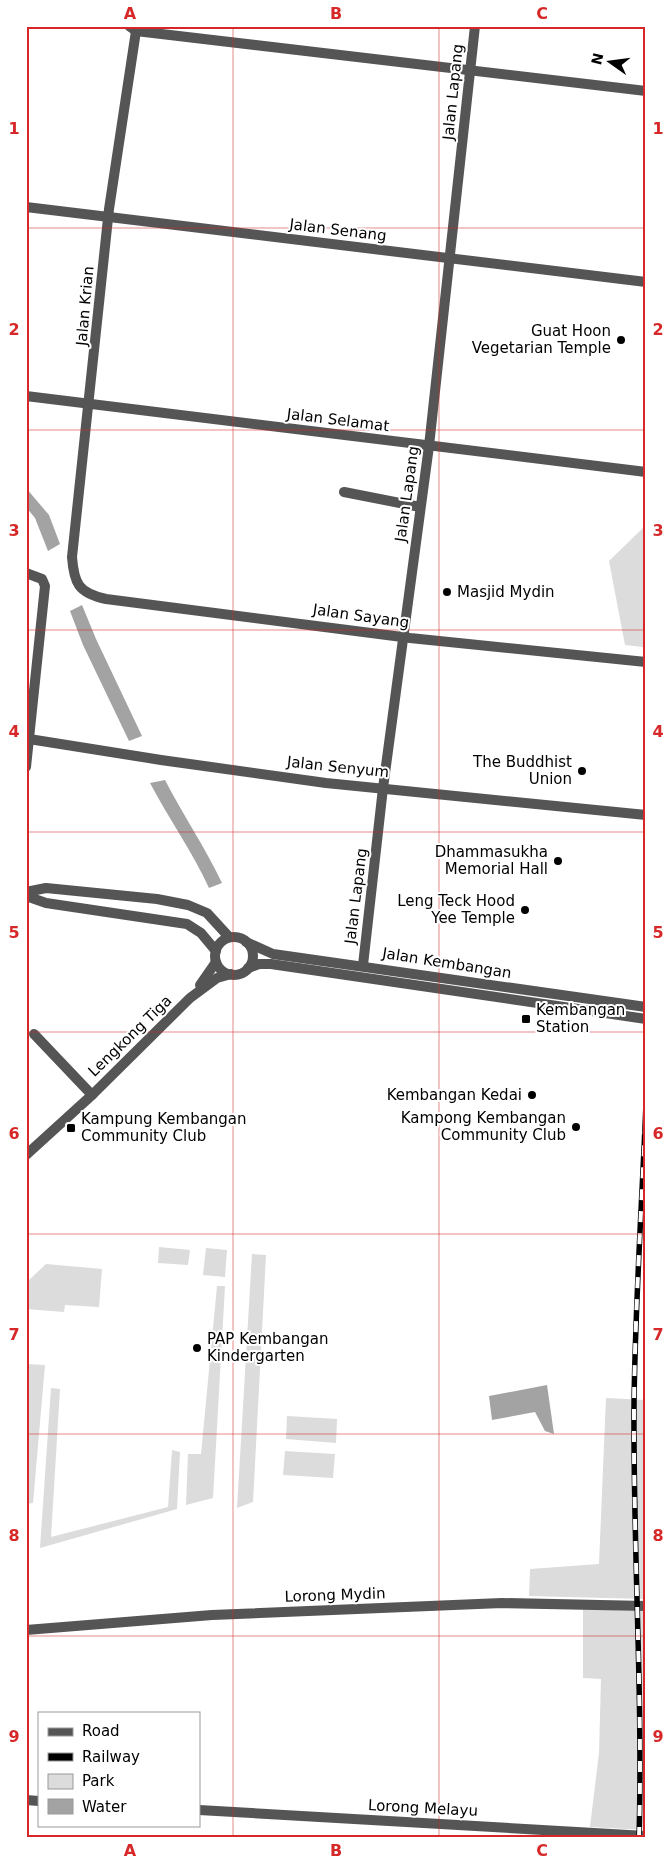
<svg xmlns="http://www.w3.org/2000/svg" width="672" height="1864" font-family="'DejaVu Sans',sans-serif">
<style>
.green{fill:#dcdcdc}
.water{fill:#a3a3a3}
.lines{fill:none;stroke-linecap:round;stroke-linejoin:round}
.street{stroke:#555;stroke-width:10}
.rail-casing{stroke:#000;stroke-width:5.5}
.rail{stroke:#fff;stroke-width:4;stroke-dasharray:11;stroke-linecap:butt}
.grid{fill:none;stroke:#d62828;stroke-width:1;stroke-opacity:0.55}
.poi-dot{fill:#000;stroke:#fff;stroke-width:2}
.labels{text-anchor:middle;stroke-width:4;stroke-linejoin:round;paint-order:stroke}
.street-label{font-size:15px;fill:#000;stroke:#fff}
.poi-label{font-size:15px;fill:#000;stroke:#fff;text-anchor:end}
.neatline{fill:none;stroke:#d62828;stroke-width:2}
.grid-label{font-size:16px;text-anchor:middle;font-weight:bold;fill:#d62828}
</style>
<rect width="100%" height="100%" fill="#fff"/>
<g class="green">
<path d="M646,525V634L643,647L625,645L609,561Z"/>
<path d="M159,1247L190,1250L188,1265L158,1263Z"/>
<path d="M206,1248L227,1250L225,1277L203,1275Z"/>
<path d="M252,1254L266,1255L253,1502L237,1508Z"/>
<path d="M46,1264L102,1269L99,1307L65,1305L64,1312L26,1309V1283Z"/>
<path d="M217,1286H225L213,1498L186,1505L188,1454H201Z"/>
<path d="M26,1364L45,1365L33,1503L26,1504Z"/>
<path d="M51,1388L60,1389L51,1537L168,1507L172,1450L180,1452L177,1509L40,1548Z"/>
<path d="M606,1398L646,1400V1599L529,1596L530,1569L599,1564Z"/>
<path d="M287,1416L337,1419L336,1443L286,1439Z"/>
<path d="M285,1451L335,1454L333,1478L283,1475Z"/>
<path d="M583,1609L646,1611V1830L590,1827L599,1753L601,1679L583,1678Z"/>
</g>
<g class="water">
<path d="M26,488L49,515L60,544L48,551L35,518L26,507Z"/>
<path d="M82,605L96,639L142,736L129,741L83,645L70,611Z"/>
<path d="M165,780C183,815 205,847 222,883L209,888C192,851 169,819 150,783Z"/>
<path d="M547,1385L554,1434L545,1431L535,1412L492,1420L489,1396Z"/>
</g>
<g class="lines">
<g class="street">
<path d="M129,26L136,31L646,91"/>
<path d="M136,31L109,209L72,557C74,583 78,593 106,599L410,638L646,662"/>
<path d="M26,207L646,282"/>
<path d="M26,396L646,472"/>
<path d="M344,492L420,507"/>
<path d="M26,573L42,579L45,586L26,767"/>
<path d="M29,739L161,760L326,783L646,815"/>
<path d="M26,892L46,888L157,899L188,905L207,913L229,937"/>
<path d="M26,896L46,903L187,924L201,933L216,951"/>
<circle cx="234" cy="956" r="19"/>
<path d="M246,942L273,954L646,1007"/>
<path d="M363,965L383,788L429,446L475,26"/>
<path d="M248,968L259,964H271L646,1019"/>
<path d="M200,985L216,962"/>
<path d="M34,1034L92,1095"/>
<path d="M26,1155L92,1095L190,998L217,978L231,974"/>
<path d="M26,1630L212,1615L502,1603L646,1606"/>
<path d="M26,1800L39,1801"/>
<path d="M199,1810L646,1836"/>
</g>
<defs>
<path id="rail" d="M639,1838C643,1694 633,1550 634,1406C635,1305 642,1204 646,1103"/>
</defs>
<use href="#rail" class="rail-casing"/>
<use href="#rail" class="rail"/>
</g>
<path class="grid" d="M233,26V1838M439,26V1838M26,228H646M26,430H646M26,630H646M26,832H646M26,1032H646M26,1234H646M26,1434H646M26,1636H646"/>
<g class="poi-dot">
<circle cx="621" cy="340" r="5"/>
<circle cx="447" cy="592" r="5"/>
<circle cx="582" cy="771" r="5"/>
<circle cx="558" cy="861" r="5"/>
<circle cx="525" cy="910" r="5"/>
<rect x="521" y="1014" width="10" height="10" rx="2.5"/>
<circle cx="532" cy="1095" r="5"/>
<circle cx="576" cy="1127" r="5"/>
<rect x="66" y="1123" width="10" height="10" rx="2.5"/>
<circle cx="197" cy="1348" r="5"/>
</g>
<g class="labels">
<g class="street-label">
<text transform="translate(453 92) rotate(-84)" y="5">Jalan Lapang</text>
<text transform="translate(338 230) rotate(7)" y="5">Jalan Senang</text>
<text transform="translate(85 306) rotate(-85)" y="5">Jalan Krian</text>
<text transform="translate(338 420) rotate(7)" y="5">Jalan Selamat</text>
<text transform="translate(407 494) rotate(-82)" y="5">Jalan Lapang</text>
<text transform="translate(361 616) rotate(8)" y="5">Jalan Sayang</text>
<text transform="translate(338 767) rotate(6)" y="5">Jalan Senyum</text>
<text transform="translate(356 896) rotate(-83)" y="5">Jalan Lapang</text>
<text transform="translate(447 963) rotate(9)" y="5">Jalan Kembangan</text>
<text transform="translate(130 1036) rotate(-44)" y="5">Lengkong Tiga</text>
<text transform="translate(335 1595) rotate(-2)" y="5">Lorong Mydin</text>
<text transform="translate(423 1808) rotate(3)" y="5">Lorong Melayu</text>
</g>
<g class="poi-label">
<text x="611" y="336">Guat Hoon<tspan x="611" dy="17">Vegetarian Temple</tspan></text>
<text x="457" y="597" text-anchor="start">Masjid Mydin</text>
<text x="572" y="767">The Buddhist<tspan x="572" dy="17">Union</tspan></text>
<text x="548" y="857">Dhammasukha<tspan x="548" dy="17">Memorial Hall</tspan></text>
<text x="515" y="906">Leng Teck Hood<tspan x="515" dy="17">Yee Temple</tspan></text>
<text x="536" y="1015" text-anchor="start">Kembangan<tspan x="536" dy="17">Station</tspan></text>
<text x="522" y="1100">Kembangan Kedai</text>
<text x="566" y="1123">Kampong Kembangan<tspan x="566" dy="17">Community Club</tspan></text>
<text x="81" y="1124" text-anchor="start">Kampung Kembangan<tspan x="81" dy="17">Community Club</tspan></text>
<text x="207" y="1344" text-anchor="start">PAP Kembangan<tspan x="207" dy="17">Kindergarten</tspan></text>
</g>
</g>
<rect width="672" height="1864" fill="none" stroke="#ffffff" stroke-width="55"/>
<rect x="38" y="1712" width="162" height="115" fill="#ffffff" stroke="#999999"/>
<rect x="48" y="1728" width="25" height="8" fill="#555555" stroke="#999999"/>
<text x="82" y="1736" font-size="15" fill="#000000">Road</text>
<rect x="48" y="1753" width="25" height="8" fill="#000000" stroke="#999999"/>
<text x="82" y="1762" font-size="15" fill="#000000">Railway</text>
<rect x="48" y="1774" width="25" height="15" fill="#dcdcdc" stroke="#999999"/>
<text x="82" y="1786" font-size="15" fill="#000000">Park</text>
<rect x="48" y="1799" width="25" height="15" fill="#a3a3a3" stroke="#999999"/>
<text x="82" y="1812" font-size="15" fill="#000000">Water</text>
<g transform="translate(610 62) rotate(284)" stroke="#ffffff" stroke-width="4" paint-order="stroke">
<path d="M0-4L9 19L0 12L-9 19Z" fill="#000000"/>
<text y="-8" font-size="14" font-weight="bold" text-anchor="middle" fill="#000000">N</text>
</g>
<rect x="28" y="28" width="616" height="1808" class="neatline"/>
<g class="grid-label">
<text x="130" y="19">A</text>
<text x="336" y="19">B</text>
<text x="542" y="19">C</text>
<text x="14" y="134">1</text>
<text x="658" y="134">1</text>
<text x="14" y="335">2</text>
<text x="658" y="335">2</text>
<text x="14" y="536">3</text>
<text x="658" y="536">3</text>
<text x="14" y="737">4</text>
<text x="658" y="737">4</text>
<text x="14" y="938">5</text>
<text x="658" y="938">5</text>
<text x="14" y="1139">6</text>
<text x="658" y="1139">6</text>
<text x="14" y="1340">7</text>
<text x="658" y="1340">7</text>
<text x="14" y="1541">8</text>
<text x="658" y="1541">8</text>
<text x="14" y="1742">9</text>
<text x="658" y="1742">9</text>
<text x="130" y="1856">A</text>
<text x="336" y="1856">B</text>
<text x="542" y="1856">C</text>
</g>
</svg>
